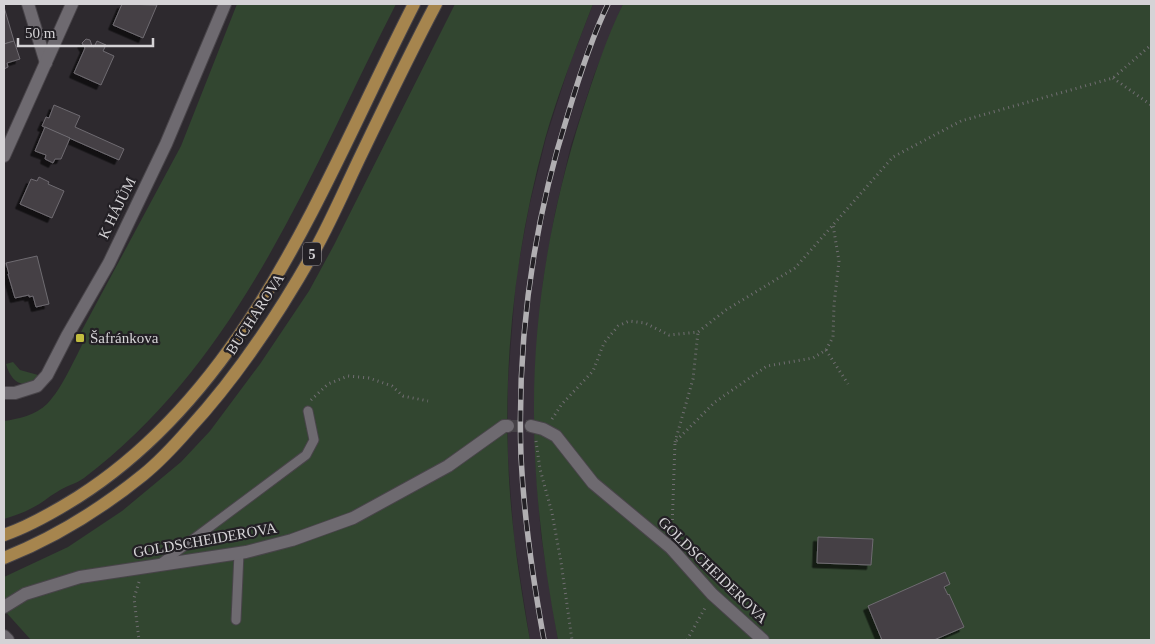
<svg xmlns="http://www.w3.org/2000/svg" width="1155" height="644" font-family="'Times New Roman',serif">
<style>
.built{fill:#372f39}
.green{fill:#324630}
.building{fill:#444045;stroke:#6f6b71;filter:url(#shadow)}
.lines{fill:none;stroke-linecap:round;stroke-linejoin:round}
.street-tunnel{stroke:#464247;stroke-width:12;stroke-dasharray:12 6;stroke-linecap:butt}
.lane-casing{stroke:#484449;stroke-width:11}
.street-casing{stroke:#484449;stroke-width:14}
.primary-casing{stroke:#484449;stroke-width:14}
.path{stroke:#716e72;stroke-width:3;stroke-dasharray:1 4;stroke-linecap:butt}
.lane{stroke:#6e6a70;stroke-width:9}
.street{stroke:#6e6a70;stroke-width:12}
.primary{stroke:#a6854e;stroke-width:12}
.rail-casing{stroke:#b1afb2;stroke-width:5.5}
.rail{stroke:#232025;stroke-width:4;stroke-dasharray:11;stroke-linecap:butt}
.poi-dot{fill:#c2bd3f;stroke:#232025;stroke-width:2}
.labels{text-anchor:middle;stroke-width:4.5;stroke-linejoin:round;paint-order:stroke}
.shield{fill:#232025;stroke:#a09da1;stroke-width:1}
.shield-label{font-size:14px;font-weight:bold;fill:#d5d3d6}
.street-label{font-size:15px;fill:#d5d3d6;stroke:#232025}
.poi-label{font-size:15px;fill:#d5d3d6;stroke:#232025;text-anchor:start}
</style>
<defs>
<filter id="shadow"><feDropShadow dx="-4.5" dy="4.5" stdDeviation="0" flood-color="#0009"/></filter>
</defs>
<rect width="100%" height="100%" fill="#2d292e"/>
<path class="built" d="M593,4H623L594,75L571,145L555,213L543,282L535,382V457L541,535L558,640H530L514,538L508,458V381L516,278L529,207L546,138L569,66Z"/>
<g class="green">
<path d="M237,4H396C310,172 241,359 84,478C76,484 65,486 57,492C48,497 41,504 32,508C23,513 13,516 4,519V421C18,419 36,415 47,404C62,389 76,356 86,337L81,332L181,146Z"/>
<path d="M455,4H593C576,48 558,93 545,139C517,242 504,349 508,457C510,518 519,580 530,640H31L4,610V577L68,547L122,511L181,462L210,431L260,364L309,291L334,245Z"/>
<path d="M623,4H1151V640H558C544,566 534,491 534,415C533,313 551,210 582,113C594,76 606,39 623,4Z"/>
<path d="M13,362L20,370L38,375C24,392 11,382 6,364Z"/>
</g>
<g class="building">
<path d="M122,4L157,5L143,38L113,25Z"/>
<path d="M4,7L14,41L4,44Z"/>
<path d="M86,39L90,40L92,46L94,47L97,41L106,45L103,51L114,56L101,85L74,73L85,48L82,43Z"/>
<path d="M14,41L20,59L7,63L8,67L4,69V44Z"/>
<path d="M54,105L80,116L75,127L124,149L119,160L42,126L46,117L49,118Z"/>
<path d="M45,127L70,138L61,159H55L53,163L45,159L46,155L35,151Z"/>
<path d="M39,177L49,182L48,184L64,191L52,218L20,204L31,179L37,181Z"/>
<path d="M37,256L49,304L36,307L33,296L29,297V295L15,298L8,274H9L6,263Z"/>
<path d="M818,537L873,539L871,565L817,563Z"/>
<path d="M945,572L950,584L944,587L948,595L949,594L964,627L934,640H882L868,606Z"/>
</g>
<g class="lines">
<path class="street-tunnel" d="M508,426H531"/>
<defs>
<g id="lane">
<path d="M160,564L306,455L314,440L308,411"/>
<path d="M236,620L239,553"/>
</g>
<g id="street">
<path d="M28,4L46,63"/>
<path d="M4,156L72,4"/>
<path d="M4,393H15L37,386L47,375L67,336L109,263L166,144L225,4"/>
<path d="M531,426L543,429L556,436L593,483L671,548L712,594L763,640"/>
<path d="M4,607L25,594L80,577L246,552L292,540L353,518L448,466L504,426H508"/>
<path d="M4,636L8,640"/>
</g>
<g id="primary">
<path d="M4,535C30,526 54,512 78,497C251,387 325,178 414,4"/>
<path d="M4,558C54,538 101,509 143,475C159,462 174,446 188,430C238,376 280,312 316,248C333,217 347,184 362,153C386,103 410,53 436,4"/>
</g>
</defs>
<use href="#lane" class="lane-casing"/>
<use href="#street" class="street-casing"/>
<use href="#primary" class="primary-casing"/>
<g class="path">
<path d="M1113,78L1151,105"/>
<path d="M826,350L848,384"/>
<path d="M311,400L328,384L348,376L369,378L392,386L403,396L428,401"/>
<path d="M552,419L562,404L593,371L604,343L618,326L629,321L645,323L669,335L698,332L726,310L795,268L893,157L961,121L1113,78L1151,45"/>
<path d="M536,441L540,469L552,513L561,562L572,640"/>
<path d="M675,442L693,379L698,332"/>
<path d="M672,530L675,442L715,402L767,366L813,358L826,350L833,337L834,305L839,261L833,225"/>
<path d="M139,582L134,598L139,640"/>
<path d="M687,640L705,608"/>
</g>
<use href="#lane" class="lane"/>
<use href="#street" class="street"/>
<use href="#primary" class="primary"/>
<defs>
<path id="rail" d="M544,640C533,580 524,518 521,457C517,341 533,224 568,114C579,77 591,39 608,4"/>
</defs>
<use href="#rail" class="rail-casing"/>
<use href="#rail" class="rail"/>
</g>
<rect class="poi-dot" x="75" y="333" width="10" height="10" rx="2.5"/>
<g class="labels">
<rect class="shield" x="303" y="242.5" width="18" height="23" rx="4"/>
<g class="shield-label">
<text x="312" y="259">5</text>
</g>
<g class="street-label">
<text transform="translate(117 208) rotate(-64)" y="5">K HÁJŮM</text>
<text transform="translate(255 314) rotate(-57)" y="5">BUCHAROVA</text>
<text transform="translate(205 540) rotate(-10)" y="5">GOLDSCHEIDEROVA</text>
<text transform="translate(713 570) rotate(44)" y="5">GOLDSCHEIDEROVA</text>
</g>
<g class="poi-label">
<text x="90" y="343">Šafránkova</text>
</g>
</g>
<rect width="1155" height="644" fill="none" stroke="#d5d3d6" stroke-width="10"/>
<path d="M18 38v8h135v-8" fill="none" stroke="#d5d3d6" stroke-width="2.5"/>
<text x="25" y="38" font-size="15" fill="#d5d3d6" stroke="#232025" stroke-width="4" paint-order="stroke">50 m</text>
</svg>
